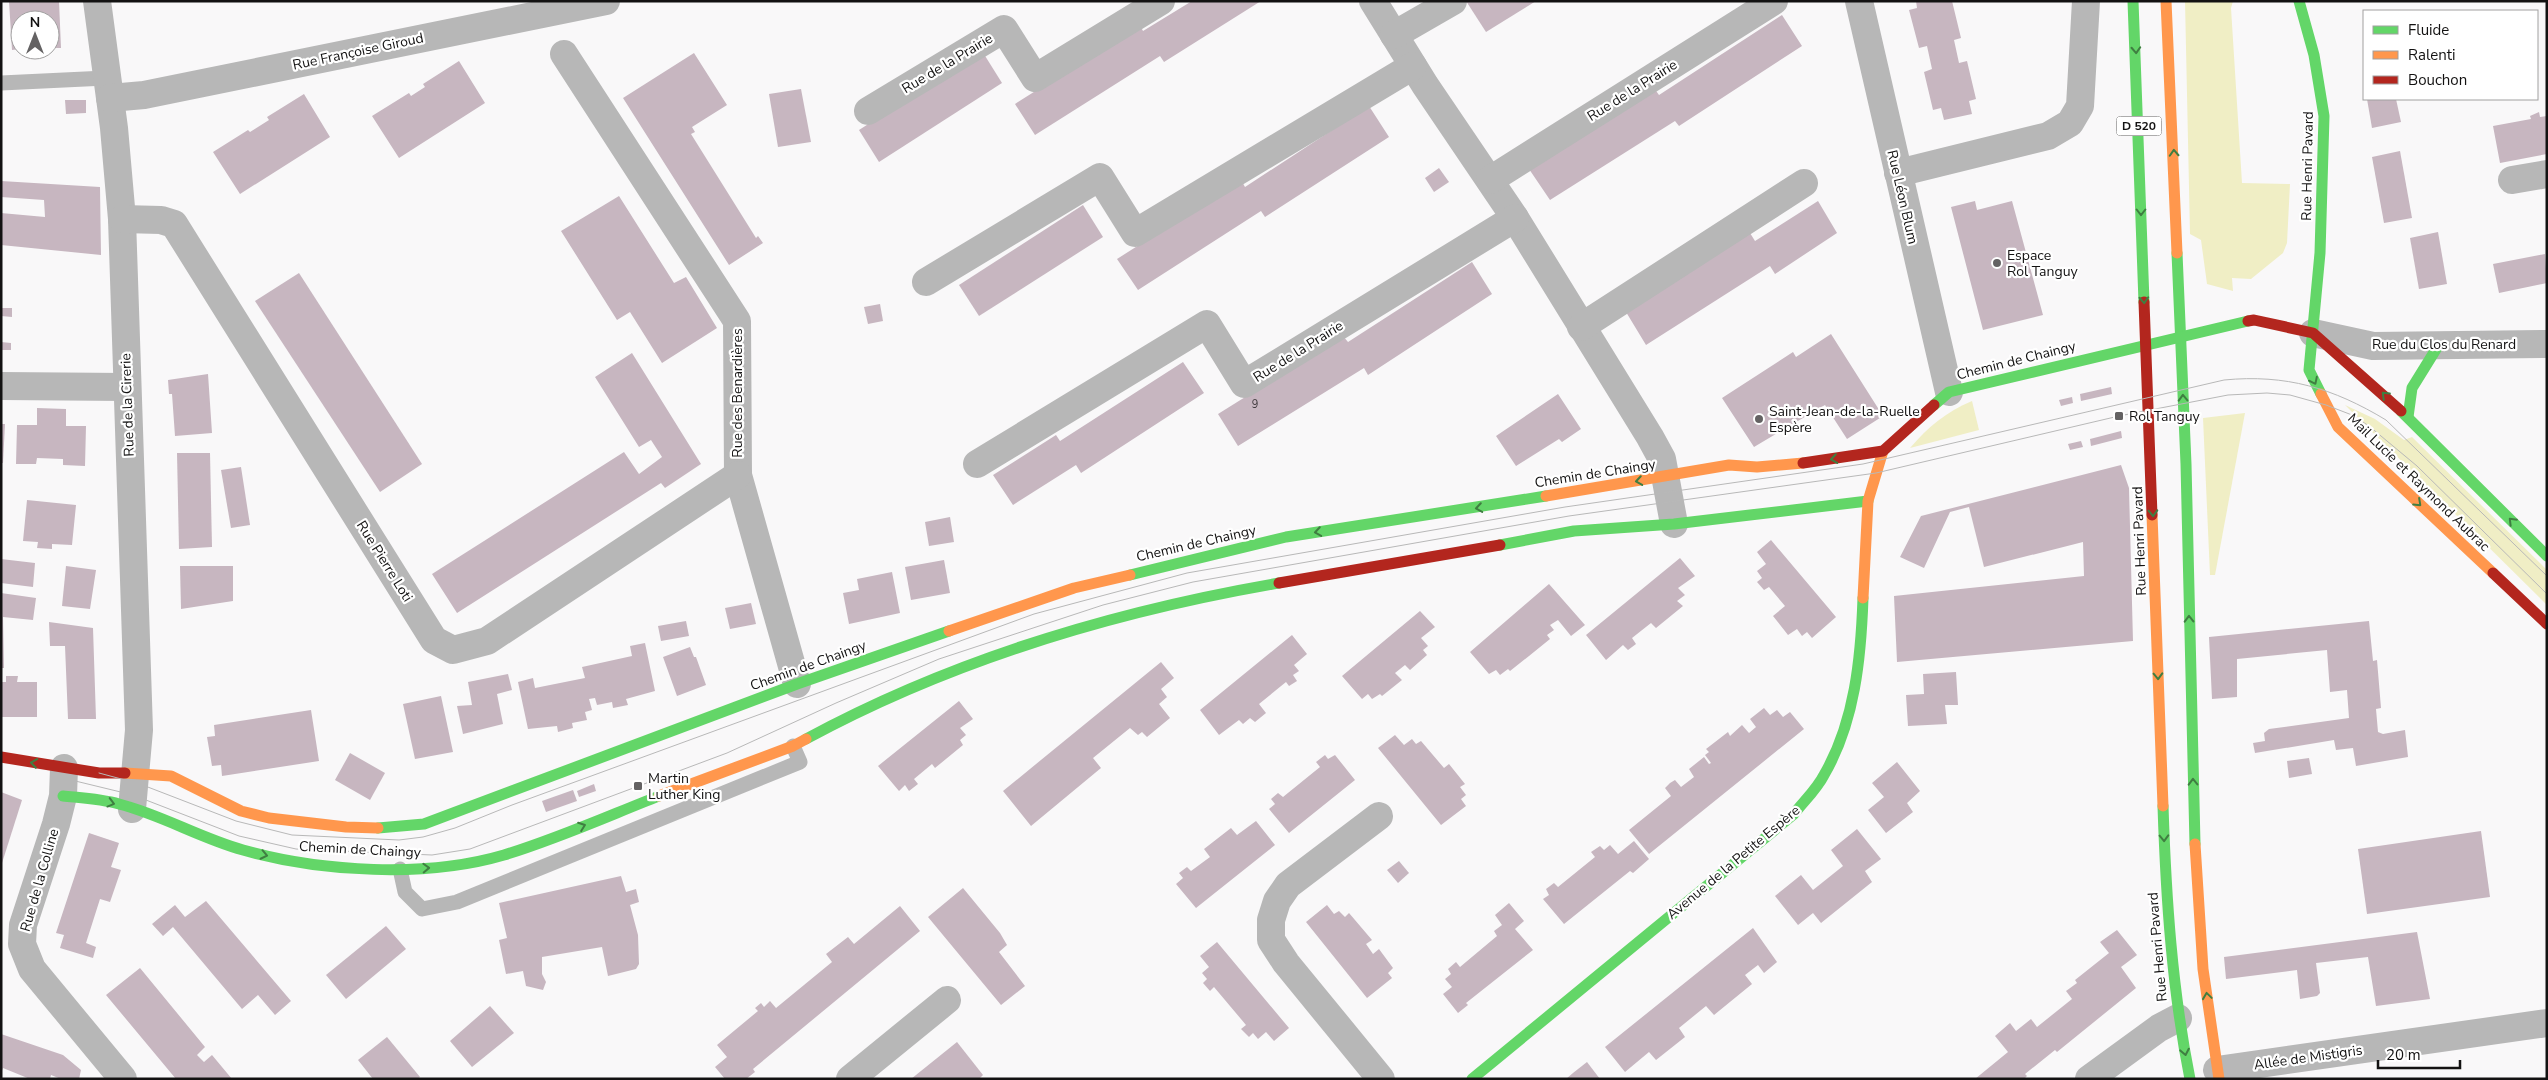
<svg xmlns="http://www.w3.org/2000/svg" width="2548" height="1080" font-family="'Nunito Sans',sans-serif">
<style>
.green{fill:#f0eec5}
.building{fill:#c7b6c0}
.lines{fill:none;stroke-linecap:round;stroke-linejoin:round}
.lane{stroke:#b7b7b7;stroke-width:15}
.street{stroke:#b7b7b7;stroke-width:28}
.fast{stroke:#63d668;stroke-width:11}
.slow{stroke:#ff974d;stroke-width:11}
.jam{stroke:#b3261e;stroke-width:11}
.tram{stroke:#b8b8b8;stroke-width:1}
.oneway{stroke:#3f7e41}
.poi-dot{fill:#646263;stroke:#fff;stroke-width:2}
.labels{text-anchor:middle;stroke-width:4.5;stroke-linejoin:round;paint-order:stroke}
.number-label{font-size:11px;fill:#403b3e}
.shield{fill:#fff;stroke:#5a5959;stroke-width:1}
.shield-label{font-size:12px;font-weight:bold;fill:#131212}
.street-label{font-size:14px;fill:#131212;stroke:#fff}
.poi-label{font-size:14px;fill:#131212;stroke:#fff;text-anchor:start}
</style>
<rect width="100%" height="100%" fill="#f9f8f9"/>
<g class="green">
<path d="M2185,1H2233L2231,8L2242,183L2290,184L2287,243L2283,253L2251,279L2232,278L2233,291L2207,284L2201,240L2190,234Z"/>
<path d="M1972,401L1979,430L1910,448C1928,427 1946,412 1972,401Z"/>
<path d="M2345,405L2375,419L2404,440L2412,437L2547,570V605Z"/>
<path d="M2245,413L2215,575H2210L2203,418Z"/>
</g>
<g class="building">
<path d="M9,1H59L61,48H50V20H20V49L12,50Z"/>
<path d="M1192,1H1261L1164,62L1160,56L1035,135L1015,104L1140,25L1143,31Z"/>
<path d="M1466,1H1536L1486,32Z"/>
<path d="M1916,1H1952L1961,38L1954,40L1959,63L1967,61L1976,99L1969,101L1972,114L1944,120L1941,108L1933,110L1924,72L1932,69L1927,46L1919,48L1909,10L1917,8Z"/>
<path d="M1782,15L1802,46L1679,126L1675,121L1550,200L1529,169L1654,88L1659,95Z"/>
<path d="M982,51L1002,83L879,162L859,130Z"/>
<path d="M694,53L727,105L692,127L695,132L691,134L756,238L758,236L763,243L729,265L623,98Z"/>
<path d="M459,61L485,103L399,158L372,116L409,93L411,96L425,87L423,84Z"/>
<path d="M801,89L811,142L778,147L769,94Z"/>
<path d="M304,94L330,137L240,194L213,152L248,130L250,132L269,120L267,117Z"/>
<path d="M2367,99H2396L2401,122L2372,128Z"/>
<path d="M65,100H86V113L66,114Z"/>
<path d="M1369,106L1389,137L1265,217L1261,211L1138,290L1117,259L1241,180L1245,187Z"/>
<path d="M2539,112L2540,117L2547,116V154L2500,163L2493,126L2531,119L2530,116Z"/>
<path d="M2400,151L2412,218L2384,223L2372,157Z"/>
<path d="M1439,168L1449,182L1434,192L1425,178Z"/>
<path d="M1,181L100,187L101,255L1,245V213L45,217L44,200L1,197Z"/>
<path d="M619,196L674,283L686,277L717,328L662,363L630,312L617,320L561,231Z"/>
<path d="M1818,201L1837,233L1775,274L1770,266L1646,345L1626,312L1750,233L1755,241Z"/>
<path d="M1975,201L1977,210L2012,201L2043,315L1983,330L1951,207Z"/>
<path d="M1083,205L1103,237L979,316L959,285Z"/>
<path d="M2438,232L2447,284L2419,289L2410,238Z"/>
<path d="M2545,254L2547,283L2499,293L2493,264Z"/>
<path d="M1472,262L1492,294L1368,375L1364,368L1238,446L1218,414L1343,336L1348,342Z"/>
<path d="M299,273L422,464L380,492L255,301Z"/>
<path d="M880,304L883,321L868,324L864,307Z"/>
<path d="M1,308H12V317L1,316Z"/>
<path d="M1831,334L1883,416L1847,439L1825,405L1754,447L1722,398L1793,352L1796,357Z"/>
<path d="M1,342L11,343V350H1Z"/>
<path d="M632,353L701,464L665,488L661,483L457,613L432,574L624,452L639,474L662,457L651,440L639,447L595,377Z"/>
<path d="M1183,362L1204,393L1081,473L1076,465L1013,505L993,475L1056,435L1060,441Z"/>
<path d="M208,374L212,433L175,436L172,394H169L168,380Z"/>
<path d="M2111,387L2112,394L2081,401L2080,394Z"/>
<path d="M1558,394L1581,429L1562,442L1559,439L1516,466L1496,436Z"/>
<path d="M2072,397L2073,403L2061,406L2059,400Z"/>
<path d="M37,408L66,409V426H86L85,466L63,465V459L37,458L36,464H16L17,425H37Z"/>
<path d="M1,424H5L3,463H1Z"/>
<path d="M2121,431L2122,438L2091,446L2090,439Z"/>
<path d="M2081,441L2083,447L2070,450L2068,444Z"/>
<path d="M177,453H210L212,547L179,549Z"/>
<path d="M2121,465L2129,488L2133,641L1897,662L1894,596L2084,576L2083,542L1984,567L1969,507L1950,512L1924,568L1900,557L1921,516Z"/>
<path d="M241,467L250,525L231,528L221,470Z"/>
<path d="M27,500L76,505L72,545L52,544V549L37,548L38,542L23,541Z"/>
<path d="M950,517L954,542L929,546L925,522Z"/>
<path d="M1771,540L1836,617L1812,638L1807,632L1802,636L1797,629L1788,635L1773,616L1785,606L1769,587L1764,590L1757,582L1762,578L1757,571L1766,564L1757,552Z"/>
<path d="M1680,558L1695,576L1678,588L1685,595L1677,601L1683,606L1656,628L1651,623L1632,638L1636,644L1628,650L1623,645L1606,660L1586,635Z"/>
<path d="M1,559L35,563L33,587L1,583Z"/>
<path d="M944,560L950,593L911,600L905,567Z"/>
<path d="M66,566L96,570L90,609L62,606Z"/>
<path d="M180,566H233V601L181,609Z"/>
<path d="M892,572L900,613L849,624L843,593L859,590L857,579Z"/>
<path d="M1549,584L1585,625L1571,636L1558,620L1550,625L1554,630L1547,635L1550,639L1529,656L1510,671L1508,669L1500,675L1496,670L1489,674L1470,652Z"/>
<path d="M1,593L36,598L33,620L3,617L4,668H1Z"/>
<path d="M751,603L756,624L730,629L725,608Z"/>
<path d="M1420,611L1435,627L1421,638L1428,646L1423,650L1427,655L1410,670L1405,665L1395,673L1402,680L1382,696L1380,694L1372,699L1368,694L1362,699L1342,676Z"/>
<path d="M686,621L689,636L661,641L658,626Z"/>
<path d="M2369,621L2373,661L2377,660L2381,708L2376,709L2378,732L2383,734L2405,730L2408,757L2356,766L2353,748L2336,750L2334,740L2255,753L2253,743L2265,741L2264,733L2269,729L2349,718L2347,690L2330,692L2327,650L2237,659V697L2212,699L2209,637Z"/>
<path d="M49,622L93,628L96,719H68L65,646H50Z"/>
<path d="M1292,635L1307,654L1294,665L1299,671L1293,675L1297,681L1289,686L1286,682L1259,704L1266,713L1255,722L1250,718L1243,724L1239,720L1219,735L1200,710Z"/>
<path d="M645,643L655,691L626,699L628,705L613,708L612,702L597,705L595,698L589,699L592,710L585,712L587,720L572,723L573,728L558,732L557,726L528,729L518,682L533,678L535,688L585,678L582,667L632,656L630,646Z"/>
<path d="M690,647L694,657H696L706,685L677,696L663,657Z"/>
<path d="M1161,662L1174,678L1161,689L1167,697L1159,704L1170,718L1147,737L1142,732L1138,735L1130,728L1093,758L1101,768L1031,826L1003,791Z"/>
<path d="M1956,672L1958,705H1945L1947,724L1908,726L1906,695L1924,694L1923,674Z"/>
<path d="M508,674L512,690L497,694L503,724L463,734L457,706L472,705L468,682Z"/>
<path d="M6,676H18L17,682H37V717H1V682H6Z"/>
<path d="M441,696L453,752L415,759L403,704Z"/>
<path d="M959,701L973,719L960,728L966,735L960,740L963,745L935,768L932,764L914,779L918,784L909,791L905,785L899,791L878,766Z"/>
<path d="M1764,708L1770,715L1777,710L1783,717L1790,712L1804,729L1649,854L1629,830L1671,796L1665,788L1670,783L1675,780L1681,787L1694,777L1689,769L1704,757L1709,764L1711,763L1705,755L1709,752L1706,749L1728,732L1730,736L1742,725L1749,733L1756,727L1750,719Z"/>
<path d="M311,710L319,761L222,776L221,765L212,766L207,737L215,736L214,725Z"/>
<path d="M1395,735L1404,745L1412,739L1416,744L1421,741L1444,768L1449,764L1465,784L1460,787L1466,795L1461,799L1466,806L1441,825L1378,748Z"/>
<path d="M350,753L385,773L370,800L335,780Z"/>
<path d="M1325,755L1328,759L1335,755L1355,780L1289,833L1269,809L1275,804L1271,799L1278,793L1283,797L1320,767L1316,762Z"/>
<path d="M2309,758L2312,774L2289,778L2287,761Z"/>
<path d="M1897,762L1920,791L1907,803L1913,812L1886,833L1868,810L1884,797L1872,783Z"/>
<path d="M594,784L596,791L579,797L577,791Z"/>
<path d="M573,790L577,801L546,812L542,801Z"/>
<path d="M1,792L22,800L2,863H1Z"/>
<path d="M1256,821L1275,845L1196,908L1176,884L1183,878L1179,873L1187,867L1191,871L1210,857L1204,849L1231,828L1237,835Z"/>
<path d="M1857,829L1881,859L1865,871L1872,882L1821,923L1813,913L1798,925L1775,896L1801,875L1813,890L1843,866L1831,850Z"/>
<path d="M2481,831L2490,897L2367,914L2358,849Z"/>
<path d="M89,833L119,843L111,867L121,870L110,902L100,899L86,943L96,947L93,958L60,948L64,935L56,933Z"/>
<path d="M1634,841L1649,859L1633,873L1630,871L1564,924L1543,899L1549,895L1546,889L1554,883L1558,887L1595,857L1591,852L1600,846L1604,850L1610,845L1618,854Z"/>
<path d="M1399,861L1409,873L1398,883L1387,870Z"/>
<path d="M621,876L626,892L636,889L639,902L630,905L638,935L639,964L636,969L608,976L602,947L542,957V974L546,982L543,990L526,986L523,971L506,974L499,940L507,938L499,903Z"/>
<path d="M963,888L1000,933L1007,945L999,952L1025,986L1001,1005L928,917Z"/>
<path d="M206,901L291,1001L275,1015L258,995L242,1009L173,927L163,936L152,924L175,905L185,917Z"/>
<path d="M1509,903L1524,921L1515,929L1533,950L1466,1003L1468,1005L1458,1013L1443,994L1452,987L1445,979L1451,974L1448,969L1456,962L1460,967L1497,936L1494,931L1502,925L1495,915Z"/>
<path d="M1327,905L1334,914L1339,911L1345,917L1349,913L1372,940L1366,944L1373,954L1379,949L1393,968L1388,973L1392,978L1367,998L1306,922Z"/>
<path d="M900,906L920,931L753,1069L755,1072L746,1079H725L715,1067L727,1057L717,1045L758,1011L755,1008L761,1003L764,1007L770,1001L776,1008L832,962L826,954L848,937L854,944Z"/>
<path d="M386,926L406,949L346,999L326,975Z"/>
<path d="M1753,928L1777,962L1764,973L1758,965L1745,975L1752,984L1714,1015L1706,1006L1679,1028L1685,1037L1656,1060L1649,1052L1625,1072L1605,1047Z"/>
<path d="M2117,930L2137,955L2121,967L2136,988L2057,1052L2055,1050L2025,1074L2027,1076L2024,1079H1975L2008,1052L1995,1036L2010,1023L2016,1031L2031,1019L2037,1027L2072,999L2066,991L2077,983L2075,980L2109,953L2100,942Z"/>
<path d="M2417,932L2430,999L2376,1006L2368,957L2316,963L2320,993L2317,996L2300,999L2297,970L2226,979L2224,957Z"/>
<path d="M1217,942L1289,1028L1274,1041L1266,1032L1258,1039L1253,1033L1249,1037L1241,1029L1246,1025L1214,987L1210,991L1203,983L1207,979L1202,973L1209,967L1200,956Z"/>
<path d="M140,968L205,1047L197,1055L204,1062L212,1055L232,1079H176L106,995Z"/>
<path d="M490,1006L514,1033L472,1067L450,1041Z"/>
<path d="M1,1034L63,1055L81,1070L79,1079H61L51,1075L50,1079H30L3,1068L1,1073Z"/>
<path d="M387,1037L420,1077L418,1079H373L358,1060Z"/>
<path d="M957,1042L983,1075L979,1079H911Z"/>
<path d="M1587,1062L1600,1079H1566L1573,1073Z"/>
</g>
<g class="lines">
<g class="lane">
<path d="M1,83L106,78"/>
<path d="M400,869L405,892L422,909L457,902L800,762L793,746"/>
</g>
<g class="street">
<path d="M97,1L114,128L122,219L139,730L132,809"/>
<path d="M1373,1L1425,85L1515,218L1650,437L1662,459L1674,524"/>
<path d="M1859,1L1949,392"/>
<path d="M1394,35L1453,1"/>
<path d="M564,54L737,321L738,475L797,684"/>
<path d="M110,98L144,95L606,1"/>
<path d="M868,111L1004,29L1035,78L1161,1"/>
<path d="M1898,173L2048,136L2070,123L2080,106L2086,1"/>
<path d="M1490,180L1774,1"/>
<path d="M2512,180L2547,174"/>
<path d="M122,219L161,220L174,224L434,640L453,650L487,641L738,475"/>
<path d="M926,282L1100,177L1135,233L1413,66"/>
<path d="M1581,327L1804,183"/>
<path d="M2313,333L2373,346L2547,344"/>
<path d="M1,386L126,387"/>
<path d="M977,464L1207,324L1244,384L1515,218"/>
<path d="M64,768L63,796L56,824L23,925L22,944L32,969L123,1079"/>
<path d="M1379,816L1288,885L1277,901L1271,920V940L1286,963L1381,1079"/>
<path d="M2217,1070L2547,1023"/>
<path d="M850,1079L947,1000"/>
<path d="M2089,1079L2159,1028L2178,1018"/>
</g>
<g class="fast">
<path d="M2133,1L2144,302"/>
<path d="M2299,1L2314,55L2324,116L2320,253L2309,370L2321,394"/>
<path d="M2177,253L2186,464L2195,844"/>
<path d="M1934,405L1949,392L2248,321"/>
<path d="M2401,411L2547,556"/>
<path d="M2408,417L2412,388L2438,346"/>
<path d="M1500,545L1574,531L1674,524L1868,501"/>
<path d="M1130,575L1286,537L1546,496"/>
<path d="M806,739C952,660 1116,611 1279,583"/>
<path d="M63,796C82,798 101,799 119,804C162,815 200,838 243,850C321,872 426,878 504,855C557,839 608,816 659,796"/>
<path d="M2163,806C2166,898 2172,989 2190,1079"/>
<path d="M378,828L424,824L797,684L949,631"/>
<path d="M1472,1079L1794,814C1804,801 1817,789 1824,775C1855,722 1861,657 1863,598"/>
</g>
<g class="slow">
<path d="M2166,1L2177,253"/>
<path d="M2321,394L2338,427L2493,573"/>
<path d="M1546,496L1729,465L1757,467L1803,463"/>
<path d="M2152,515L2163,806"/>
<path d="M1863,598L1868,501L1883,451"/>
<path d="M949,631L1074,588L1130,575"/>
<path d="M125,773L171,776L241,811L269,818L346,827L378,828"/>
<path d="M659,796L793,746L806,739"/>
<path d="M2195,844L2203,969L2219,1079"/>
</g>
<g class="jam">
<path d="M2144,302L2152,515"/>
<path d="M2248,321L2254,320L2313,333L2401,411"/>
<path d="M1803,463L1883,451L1934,405"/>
<path d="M2493,573L2547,624"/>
<path d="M1279,583L1500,545"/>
<path d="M1,757L99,773H125"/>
</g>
<g class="tram">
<path d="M99,773L140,784L236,821L292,835L399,840L423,837L455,828L512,805L1034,614L1187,573L1565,507L1863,464L2224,380C2286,374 2333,388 2386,420L2547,576"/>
<path d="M63,778L133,795L239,836L296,849L432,855L470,849L727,753L836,703L939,659L1103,605L1193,582L1569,516L1876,473L2119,416L2228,395L2267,393L2290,395L2326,405L2352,415L2369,426L2417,466L2547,594"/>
</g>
</g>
<defs><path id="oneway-chevron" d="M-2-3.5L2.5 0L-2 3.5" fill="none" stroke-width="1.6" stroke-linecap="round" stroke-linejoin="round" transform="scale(1.25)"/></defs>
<g class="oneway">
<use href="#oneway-chevron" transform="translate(2136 50) rotate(87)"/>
<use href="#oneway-chevron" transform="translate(2174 153) rotate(-93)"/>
<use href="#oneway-chevron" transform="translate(2141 212) rotate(90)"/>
<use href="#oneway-chevron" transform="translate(2144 300) rotate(87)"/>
<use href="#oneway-chevron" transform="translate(2314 381) rotate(64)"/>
<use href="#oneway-chevron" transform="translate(2385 395) rotate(-136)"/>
<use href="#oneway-chevron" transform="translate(2183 398) rotate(-92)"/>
<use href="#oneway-chevron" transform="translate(1834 459) rotate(171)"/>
<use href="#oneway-chevron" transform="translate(1639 481) rotate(171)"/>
<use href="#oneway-chevron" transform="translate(2418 503) rotate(43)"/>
<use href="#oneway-chevron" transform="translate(1479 508) rotate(171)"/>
<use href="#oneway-chevron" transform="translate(2153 513) rotate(88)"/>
<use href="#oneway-chevron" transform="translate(2512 521) rotate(-135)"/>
<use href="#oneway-chevron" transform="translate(1318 532) rotate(171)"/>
<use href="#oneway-chevron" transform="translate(2189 619) rotate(-91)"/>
<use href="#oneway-chevron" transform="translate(2158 676) rotate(88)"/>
<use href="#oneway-chevron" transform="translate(34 763) rotate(-171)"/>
<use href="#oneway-chevron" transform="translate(2193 782) rotate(-91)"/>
<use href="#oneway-chevron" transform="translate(111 803) rotate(15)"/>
<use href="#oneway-chevron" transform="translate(582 826) rotate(-20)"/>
<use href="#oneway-chevron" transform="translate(2164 838) rotate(88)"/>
<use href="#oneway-chevron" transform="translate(264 855) rotate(12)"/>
<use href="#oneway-chevron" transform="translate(426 868) rotate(-2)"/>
<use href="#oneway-chevron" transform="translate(2207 996) rotate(-98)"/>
<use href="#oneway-chevron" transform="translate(2185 1052) rotate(79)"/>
</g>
<g class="poi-dot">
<circle cx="1997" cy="263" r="5"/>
<rect x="2114" y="411" width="10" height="10" rx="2.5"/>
<circle cx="1759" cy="419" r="5"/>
<rect x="633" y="781" width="10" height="10" rx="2.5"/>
</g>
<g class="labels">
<g class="number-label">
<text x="1255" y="408">9</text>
</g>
<rect class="shield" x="2116.5" y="116.5" width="45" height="19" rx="4"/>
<g class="shield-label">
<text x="2139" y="130">D 520</text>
</g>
<g class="street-label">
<text transform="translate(358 51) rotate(-12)" y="5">Rue Françoise Giroud</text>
<text transform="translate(947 63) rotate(-31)" y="5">Rue de la Prairie</text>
<text transform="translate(1632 90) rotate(-32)" y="5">Rue de la Prairie</text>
<text transform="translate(2307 166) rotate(-89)" y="5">Rue Henri Pavard</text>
<text transform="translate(1903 197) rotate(77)" y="5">Rue Léon Blum</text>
<text x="2444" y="349">Rue du Clos du Renard</text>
<text transform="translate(1298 351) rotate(-32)" y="5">Rue de la Prairie</text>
<text transform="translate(2016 360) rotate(-14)" y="5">Chemin de Chaingy</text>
<text transform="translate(737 393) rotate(-90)" y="5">Rue des Benardières</text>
<text transform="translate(127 405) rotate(-92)" y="5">Rue de la Cirerie</text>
<text transform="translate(1595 473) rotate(-9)" y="5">Chemin de Chaingy</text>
<text transform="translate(2419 482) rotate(44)" y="5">Mail Lucie et Raymond Aubrac</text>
<text transform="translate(2139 541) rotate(-92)" y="5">Rue Henri Pavard</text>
<text transform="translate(1196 543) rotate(-13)" y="5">Chemin de Chaingy</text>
<text transform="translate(385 561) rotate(58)" y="5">Rue Pierre Loti</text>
<text transform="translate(808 665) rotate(-20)" y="5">Chemin de Chaingy</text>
<text transform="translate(360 849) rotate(3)" y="5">Chemin de Chaingy</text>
<text transform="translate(1733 862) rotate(-40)" y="5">Avenue de la Petite Espère</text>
<text transform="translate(39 880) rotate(-74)" y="5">Rue de la Colline</text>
<text transform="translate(2157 947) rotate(-95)" y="5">Rue Henri Pavard</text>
<text transform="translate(2308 1057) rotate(-8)" y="5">Allée de Mistigris</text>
</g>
<g class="poi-label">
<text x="2007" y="260">Espace<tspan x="2007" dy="16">Rol Tanguy</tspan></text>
<text x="1769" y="416">Saint-Jean-de-la-Ruelle<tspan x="1769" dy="16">Espère</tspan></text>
<text x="2129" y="421">Rol Tanguy</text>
<text x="648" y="783">Martin<tspan x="648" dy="16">Luther King</tspan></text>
</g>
</g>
<rect width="2548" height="1080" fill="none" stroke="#131212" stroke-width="5"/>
<rect x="2363" y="10" width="175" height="90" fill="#ffffff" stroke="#a1a0a0"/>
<rect x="2373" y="26" width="25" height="8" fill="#63d668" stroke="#a1a0a0"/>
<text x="2408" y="35" font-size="15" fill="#131212">Fluide</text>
<rect x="2373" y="51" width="25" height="8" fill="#ff974d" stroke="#a1a0a0"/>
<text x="2408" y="60" font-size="15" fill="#131212">Ralenti</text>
<rect x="2373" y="76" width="25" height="8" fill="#b3261e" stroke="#a1a0a0"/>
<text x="2408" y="85" font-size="15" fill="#131212">Bouchon</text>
<g transform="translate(35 35)"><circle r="24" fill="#ffffff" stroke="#a1a0a0"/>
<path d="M0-4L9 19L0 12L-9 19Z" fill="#646263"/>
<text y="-8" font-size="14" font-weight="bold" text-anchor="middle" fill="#131212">N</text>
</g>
<path d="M2378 1060v8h82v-8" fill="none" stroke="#131212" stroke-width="2.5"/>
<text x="2386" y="1060" font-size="15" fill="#131212" stroke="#ffffff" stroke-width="4" paint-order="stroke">20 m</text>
</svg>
